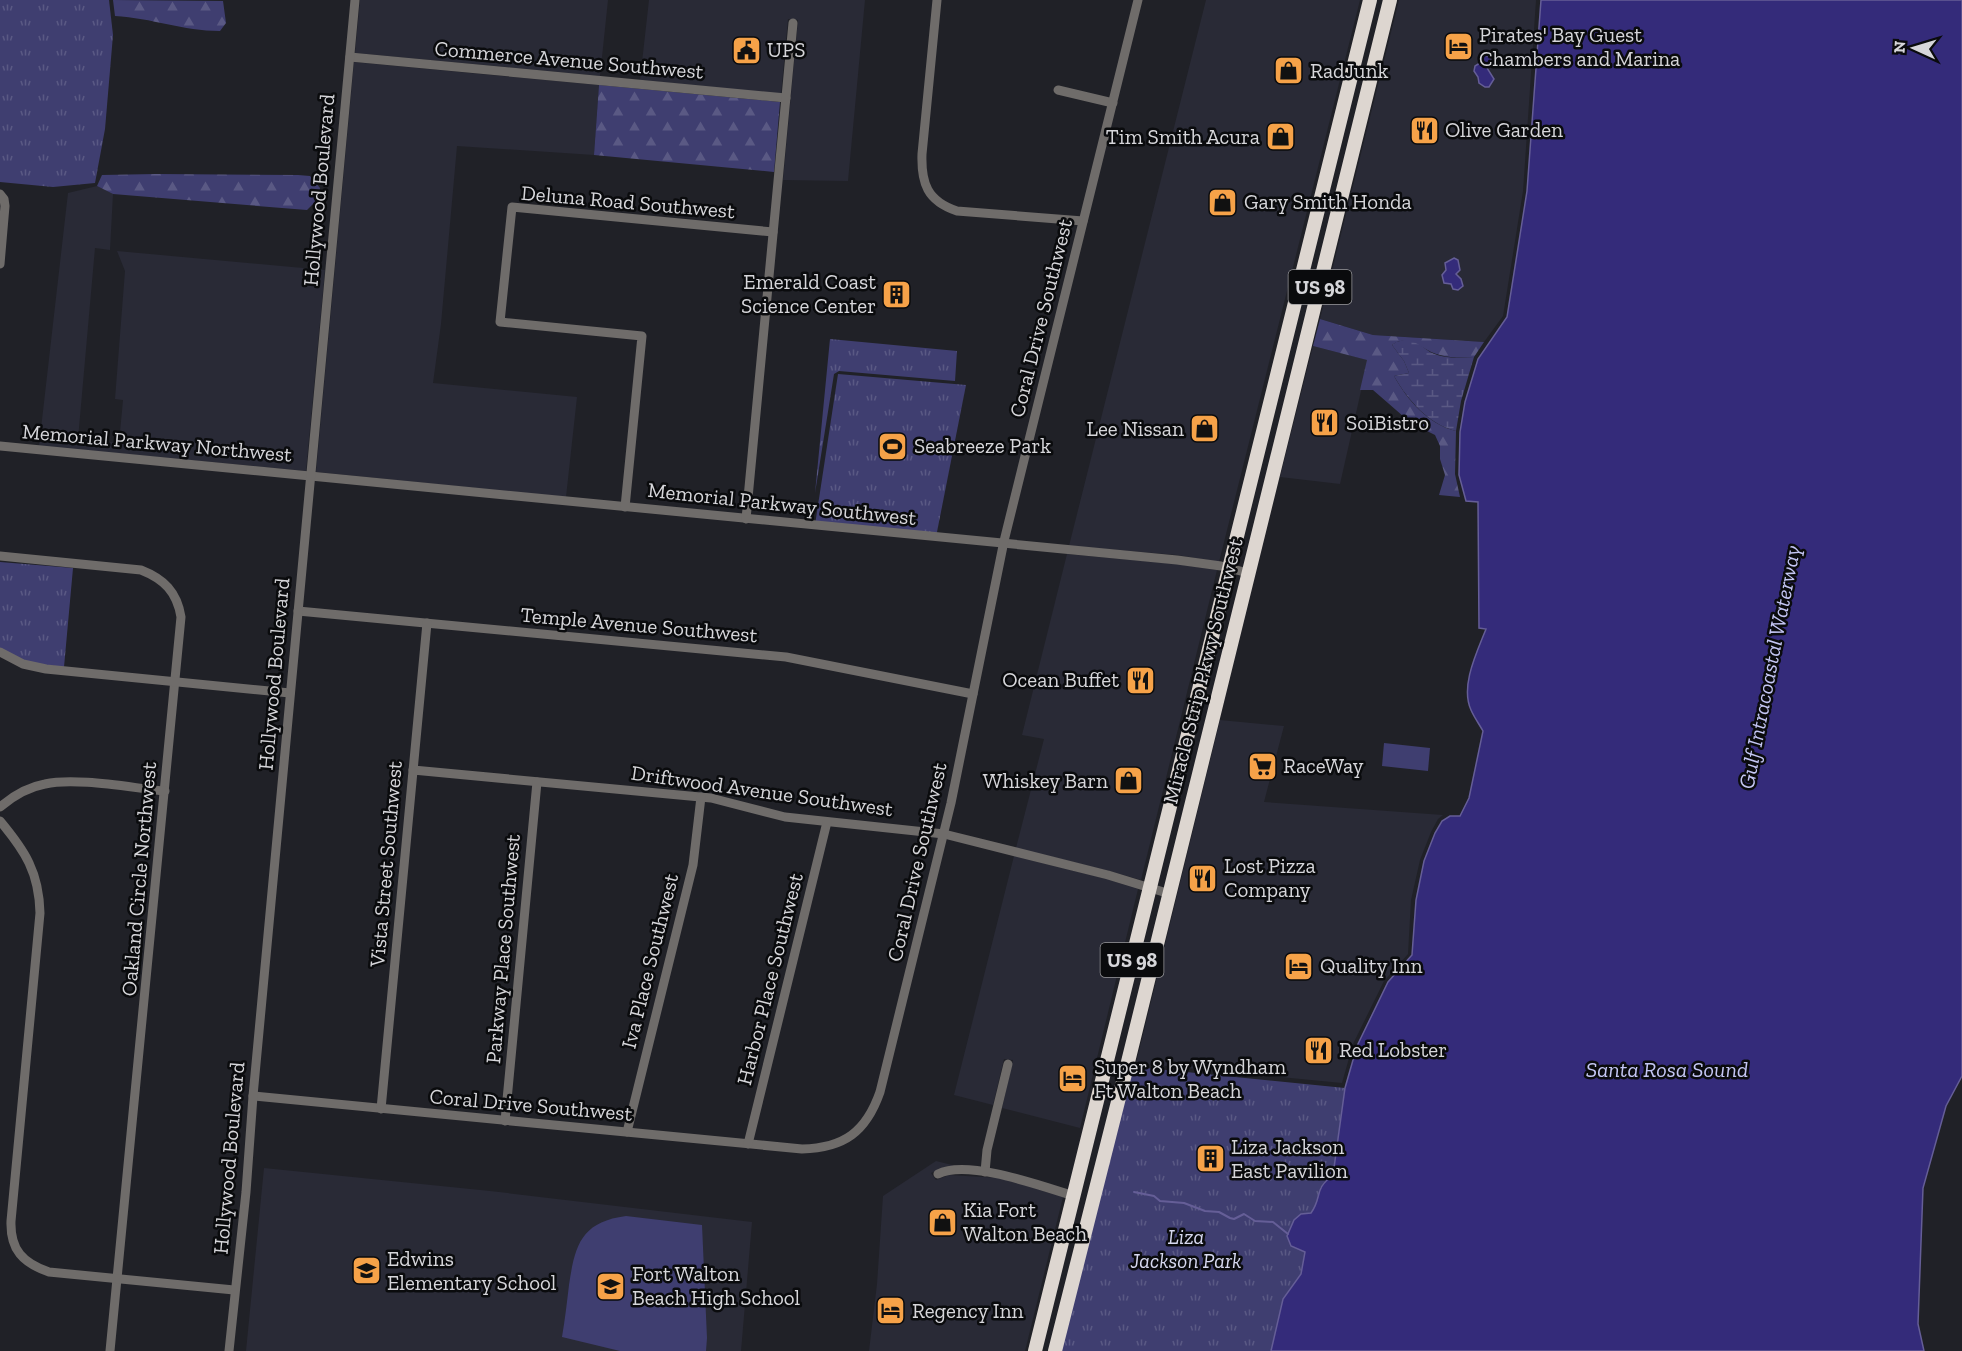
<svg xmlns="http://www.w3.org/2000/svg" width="1962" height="1351" font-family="'Zilla Slab',serif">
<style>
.built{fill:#292a36}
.green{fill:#3f3e70}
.forest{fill:url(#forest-firs)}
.wetland{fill:url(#wetland-marsh)}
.park{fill:url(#park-tufts)}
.water{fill:#342b7a;stroke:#655e97;stroke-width:1.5}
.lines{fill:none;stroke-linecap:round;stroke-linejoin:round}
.stream{stroke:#655e97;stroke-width:2}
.minor{stroke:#6f6c6a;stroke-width:9}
.highway{stroke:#ddd6d0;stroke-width:14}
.labels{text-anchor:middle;stroke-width:5;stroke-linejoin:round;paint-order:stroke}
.shield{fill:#0a0b0d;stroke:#99999c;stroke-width:1.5}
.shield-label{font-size:20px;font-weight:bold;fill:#d6d6da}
.poi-label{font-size:21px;fill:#d6d6da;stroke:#0a0b0d;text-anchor:start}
.street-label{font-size:21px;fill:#d6d6da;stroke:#0a0b0d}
.park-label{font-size:21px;font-style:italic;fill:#d7d9f0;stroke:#0a0b0d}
.water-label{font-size:22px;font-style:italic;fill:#c4c6f4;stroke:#0a0b0d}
</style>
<defs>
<pattern id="forest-firs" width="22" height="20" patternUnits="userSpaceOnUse" patternTransform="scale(1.5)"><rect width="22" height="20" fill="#3f3e70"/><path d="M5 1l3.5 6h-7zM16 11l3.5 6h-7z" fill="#5a5984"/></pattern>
<pattern id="wetland-marsh" width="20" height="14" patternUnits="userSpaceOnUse" patternTransform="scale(1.5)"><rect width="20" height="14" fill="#3f3e70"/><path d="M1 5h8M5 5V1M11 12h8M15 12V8" fill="none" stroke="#5a5984"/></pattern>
<pattern id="park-tufts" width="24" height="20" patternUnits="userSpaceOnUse" patternTransform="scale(1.5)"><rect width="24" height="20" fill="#3f3e70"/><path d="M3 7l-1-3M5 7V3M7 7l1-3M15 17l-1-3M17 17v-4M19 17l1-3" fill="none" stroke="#5a5984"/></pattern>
</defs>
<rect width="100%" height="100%" fill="#202127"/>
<g class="built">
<path d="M360,0H608L600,76L355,53Z"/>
<path d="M649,0H865L848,181L783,180L798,20L788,19L781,94L640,80Z"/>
<path d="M1206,0H1360L1219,562L1177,555L1069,546Z"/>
<path d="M1399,0H1536L1523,191L1503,316L1484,342L1373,335L1320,319Z"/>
<path d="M354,62L599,85L594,155L457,146L441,324L433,383L577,397L566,497L316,472Z"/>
<path d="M97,186L113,194L110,250L95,248L78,439L119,443L123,400L115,399L125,271L117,251L325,270L306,471L39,446L68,193Z"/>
<path d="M1313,346L1368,360L1340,484L1280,477Z"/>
<path d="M1067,554L1176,564L1217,570L1141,880L1109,871L1016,848L1044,739L1022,735Z"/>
<path d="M1220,720L1284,726L1264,802L1443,815L1438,819L1431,832L1420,860L1411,900L1408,954L1384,981L1353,1044L1342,1083L1136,1063Z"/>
<path d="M1014,856L1107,879L1138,889L1080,1128L1002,1108L1013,1060L1004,1059L993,1105L954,1095Z"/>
<path d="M936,1161L956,1166H948L931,1173L936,1180L949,1175L1000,1178L1063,1197L1025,1351H869L877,1284L883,1196Z"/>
<path d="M264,1168L490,1191L752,1222L741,1351H246Z"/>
</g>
<g class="green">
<path d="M1384,743L1430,748L1428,771L1382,766Z"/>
<path d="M626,1216L702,1225L707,1338L706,1351H620L562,1337C565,1319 567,1302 569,1285C575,1245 581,1222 626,1216Z"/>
</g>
<g class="forest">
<path d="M113,0L223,1L226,23L220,31C183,31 152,18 115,16Z"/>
<path d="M599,85L780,102L774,172L594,155Z"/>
<path d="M156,174L298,175L310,176L320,188L318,199L307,210L113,194L97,186L102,175Z"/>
<path d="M1320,319L1373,335L1484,342L1474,357C1463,358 1451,358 1440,355C1425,352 1407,332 1392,345L1404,361L1409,373L1394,376C1408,401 1428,424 1456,431L1455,474L1460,497L1439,495L1445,475L1440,459V446L1435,435L1411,423L1373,390H1360L1367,360L1313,346Z"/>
</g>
<path class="wetland" d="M1404,340C1416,341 1421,346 1430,352C1443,359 1460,358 1474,357L1461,401L1456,431C1428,424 1408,400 1394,376L1409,373L1404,361L1392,345L1396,342Z"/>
<g class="park">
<path d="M0,0H109L113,35L105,129L95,183L53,187L0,182Z"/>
<path d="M830,339L957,351L955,381L839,371L834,374L815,493Z"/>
<path d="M838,374L966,385L936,537L815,525Z"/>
<path d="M0,562L73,568L64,667L29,663L0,648Z"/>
<path d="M1127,1066L1345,1088L1333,1175C1312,1190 1324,1193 1315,1208C1307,1221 1299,1233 1291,1246L1305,1252L1301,1274L1283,1299L1271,1351H1055Z"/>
</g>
<g class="water">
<path d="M1541,0H1962V1076L1946,1106L1923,1188L1918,1324L1924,1351H1271L1283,1299L1301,1274L1305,1252L1291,1246L1287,1236L1294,1220L1301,1214L1311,1213C1323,1196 1313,1190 1333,1175L1345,1088L1357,1046L1388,982L1412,955L1416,900L1424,861L1435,833L1442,821L1450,816H1460L1469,798L1483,731C1479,724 1474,717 1471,710C1460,686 1477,652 1486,629L1479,628L1478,502L1466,501L1459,475L1460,432L1465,402L1478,359L1507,317L1527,191Z"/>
<path d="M1485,55L1490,57L1492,64L1487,68L1494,79L1489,87H1485L1479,83L1478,77L1474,71L1475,66L1480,63L1482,57Z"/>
<path d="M1454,258L1458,260L1460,270L1456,274L1461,279L1463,286L1458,290L1453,289L1451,284L1444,283L1442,275L1446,270L1445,263Z"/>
</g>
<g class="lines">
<path class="stream" d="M1134,1192L1154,1196L1160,1201L1184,1203L1205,1211L1219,1212L1230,1218L1234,1219L1244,1214L1255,1221L1273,1222L1288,1234"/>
<g class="minor">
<path d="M937,0L922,154C921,183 927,201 957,211L1083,221"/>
<path d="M350,57L786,98"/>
<path d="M1058,90L1113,103"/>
<path d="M0,194L4,199L5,206L0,264"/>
<path d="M0,446L1177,560L1221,566L1248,573"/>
<path d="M625,507L642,336L500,322L512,207L773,232"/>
<path d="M746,519L793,23"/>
<path d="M0,556L141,570C164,579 177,592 181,617L110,1351"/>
<path d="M298,611L786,657L973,694"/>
<path d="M0,652L23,664L46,669L290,693"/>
<path d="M413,770L711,798L785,817L944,834L1108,875L1170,894"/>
<path d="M0,807C13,796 28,787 45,784C76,777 132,788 165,791"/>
<path d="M0,821C25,851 39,872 40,913L11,1221C10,1250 23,1263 49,1272L234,1290"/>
<path d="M253,1096L802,1149C844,1148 866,1132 880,1092L951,803L1004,541L1138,0"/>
<path d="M381,1109L427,623"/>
<path d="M505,1121L537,782"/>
<path d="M627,1132L693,865L701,797"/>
<path d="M748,1144L827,822"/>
<path d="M985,1172L987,1150L1008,1064"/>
<path d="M938,1174C968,1159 1041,1186 1074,1196"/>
<path d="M229,1351L246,1192L253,1096L355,0"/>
</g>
<g class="highway">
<path d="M1035,1351L1370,0"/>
<path d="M1055,1351L1127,1066L1390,0"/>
</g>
</g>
<defs>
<symbol id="hotel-square" viewBox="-11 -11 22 22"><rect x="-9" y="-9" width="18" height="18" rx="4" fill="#f6a248" stroke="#0a0b0d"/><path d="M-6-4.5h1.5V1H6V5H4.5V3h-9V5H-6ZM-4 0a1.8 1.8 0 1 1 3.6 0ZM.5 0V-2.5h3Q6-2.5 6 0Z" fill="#111"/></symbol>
<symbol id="civic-square" viewBox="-11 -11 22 22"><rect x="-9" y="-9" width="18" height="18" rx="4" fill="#f6a248" stroke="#0a0b0d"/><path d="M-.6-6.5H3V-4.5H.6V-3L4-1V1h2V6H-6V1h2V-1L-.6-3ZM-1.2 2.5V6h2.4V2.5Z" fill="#111"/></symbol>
<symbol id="shop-square" viewBox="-11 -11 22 22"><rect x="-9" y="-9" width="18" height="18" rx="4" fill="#f6a248" stroke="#0a0b0d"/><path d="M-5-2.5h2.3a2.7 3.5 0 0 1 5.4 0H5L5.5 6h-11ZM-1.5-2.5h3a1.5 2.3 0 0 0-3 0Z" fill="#111"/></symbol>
<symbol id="restaurant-square" viewBox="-11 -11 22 22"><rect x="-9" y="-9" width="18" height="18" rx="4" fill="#f6a248" stroke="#0a0b0d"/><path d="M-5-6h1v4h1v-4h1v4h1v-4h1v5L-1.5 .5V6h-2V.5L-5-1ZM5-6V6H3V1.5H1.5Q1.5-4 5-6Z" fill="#111"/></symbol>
<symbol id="building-square" viewBox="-11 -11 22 22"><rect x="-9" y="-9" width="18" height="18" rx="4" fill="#f6a248" stroke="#0a0b0d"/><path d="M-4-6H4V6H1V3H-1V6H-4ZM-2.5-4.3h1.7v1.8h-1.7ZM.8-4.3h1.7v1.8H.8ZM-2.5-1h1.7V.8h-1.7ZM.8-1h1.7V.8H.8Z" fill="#111"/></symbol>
<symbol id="stadium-square" viewBox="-11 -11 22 22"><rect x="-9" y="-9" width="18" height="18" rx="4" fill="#f6a248" stroke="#0a0b0d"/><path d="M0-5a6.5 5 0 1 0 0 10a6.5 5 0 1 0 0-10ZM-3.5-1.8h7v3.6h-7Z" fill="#111"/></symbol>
<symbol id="supermarket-square" viewBox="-11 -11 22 22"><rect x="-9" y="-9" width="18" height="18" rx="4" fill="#f6a248" stroke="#0a0b0d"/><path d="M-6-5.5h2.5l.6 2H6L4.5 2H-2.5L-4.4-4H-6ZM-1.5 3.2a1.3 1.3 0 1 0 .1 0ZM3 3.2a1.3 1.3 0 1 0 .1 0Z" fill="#111"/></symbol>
<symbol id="school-square" viewBox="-11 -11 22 22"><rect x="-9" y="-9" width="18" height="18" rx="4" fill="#f6a248" stroke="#0a0b0d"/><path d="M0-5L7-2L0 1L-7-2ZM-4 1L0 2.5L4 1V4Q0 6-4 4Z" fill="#111"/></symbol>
</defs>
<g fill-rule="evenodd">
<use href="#hotel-square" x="1442" y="30" width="33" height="33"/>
<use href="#civic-square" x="730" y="34" width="33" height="33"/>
<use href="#shop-square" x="1272" y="54" width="33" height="33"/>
<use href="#restaurant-square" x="1408" y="114" width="33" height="33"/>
<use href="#shop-square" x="1264" y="120" width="33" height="33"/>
<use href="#shop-square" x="1206" y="186" width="33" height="33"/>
<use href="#building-square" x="880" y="278" width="33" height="33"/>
<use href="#restaurant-square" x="1308" y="406" width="33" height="33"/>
<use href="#shop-square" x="1188" y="412" width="33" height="33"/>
<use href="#stadium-square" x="876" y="430" width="33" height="33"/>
<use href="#restaurant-square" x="1124" y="664" width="33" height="33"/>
<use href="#supermarket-square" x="1246" y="750" width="33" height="33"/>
<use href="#shop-square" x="1112" y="764" width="33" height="33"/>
<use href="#restaurant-square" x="1186" y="862" width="33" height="33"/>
<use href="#hotel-square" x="1282" y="950" width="33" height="33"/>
<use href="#restaurant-square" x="1302" y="1034" width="33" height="33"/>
<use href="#hotel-square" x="1056" y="1062" width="33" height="33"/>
<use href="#building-square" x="1194" y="1142" width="33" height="33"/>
<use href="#shop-square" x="926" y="1206" width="33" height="33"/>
<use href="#school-square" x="350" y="1254" width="33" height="33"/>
<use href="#school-square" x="594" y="1270" width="33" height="33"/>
<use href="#hotel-square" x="874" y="1294" width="33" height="33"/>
</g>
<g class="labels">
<g class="shield">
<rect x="1288.5" y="270" width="63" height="34" rx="4.5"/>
<rect x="1100.5" y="943" width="63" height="34" rx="4.5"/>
</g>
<g class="shield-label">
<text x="1320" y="294">US 98</text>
<text x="1132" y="967">US 98</text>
</g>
<g class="poi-label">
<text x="1479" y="42">Pirates' Bay Guest<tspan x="1479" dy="24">Chambers and Marina</tspan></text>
<text x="767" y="57">UPS</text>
<text x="1310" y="78">RadJunk</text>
<text x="1445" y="137">Olive Garden</text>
<text x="1260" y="144" text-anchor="end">Tim Smith Acura</text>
<text x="1244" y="209">Gary Smith Honda</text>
<text x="876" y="289" text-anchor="end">Emerald Coast<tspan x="876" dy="24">Science Center</tspan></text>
<text x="1346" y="430">SoiBistro</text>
<text x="1184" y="436" text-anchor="end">Lee Nissan</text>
<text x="914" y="453">Seabreeze Park</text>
<text x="1119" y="687" text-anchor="end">Ocean Buffet</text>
<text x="1283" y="773">RaceWay</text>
<text x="1108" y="788" text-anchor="end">Whiskey Barn</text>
<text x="1224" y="873">Lost Pizza<tspan x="1224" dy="24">Company</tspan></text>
<text x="1320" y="973">Quality Inn</text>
<text x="1339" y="1057">Red Lobster</text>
<text x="1094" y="1074">Super 8 by Wyndham<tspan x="1094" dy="24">Ft Walton Beach</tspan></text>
<text x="1231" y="1154">Liza Jackson<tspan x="1231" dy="24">East Pavilion</tspan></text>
<text x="963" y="1217">Kia Fort<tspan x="963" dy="24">Walton Beach</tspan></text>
<text x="387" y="1266">Edwins<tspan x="387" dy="24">Elementary School</tspan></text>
<text x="632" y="1281">Fort Walton<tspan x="632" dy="24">Beach High School</tspan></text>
<text x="912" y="1318">Regency Inn</text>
</g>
<g class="street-label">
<text transform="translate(569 60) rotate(5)" y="7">Commerce Avenue Southwest</text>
<text transform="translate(319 190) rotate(-85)" y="7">Hollywood Boulevard</text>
<text transform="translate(628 202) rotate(5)" y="7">Deluna Road Southwest</text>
<text transform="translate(1041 318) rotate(-76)" y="7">Coral Drive Southwest</text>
<text transform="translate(157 443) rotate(5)" y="7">Memorial Parkway Northwest</text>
<text transform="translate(782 504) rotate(6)" y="7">Memorial Parkway Southwest</text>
<text transform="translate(639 625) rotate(5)" y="7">Temple Avenue Southwest</text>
<text transform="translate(1203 671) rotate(-76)" y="7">Miracle Strip Pkwy Southwest</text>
<text transform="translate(274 674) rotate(-85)" y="7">Hollywood Boulevard</text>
<text transform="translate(762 791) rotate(8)" y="7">Driftwood Avenue Southwest</text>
<text transform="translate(917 862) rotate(-77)" y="7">Coral Drive Southwest</text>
<text transform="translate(386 864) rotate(-85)" y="7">Vista Street Southwest</text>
<text transform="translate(139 879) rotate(-85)" y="7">Oakland Circle Northwest</text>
<text transform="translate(503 949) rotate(-85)" y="7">Parkway Place Southwest</text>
<text transform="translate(650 961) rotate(-76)" y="7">Iva Place Southwest</text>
<text transform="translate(770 979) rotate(-76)" y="7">Harbor Place Southwest</text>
<text transform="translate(531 1105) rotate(5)" y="7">Coral Drive Southwest</text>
<text transform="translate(229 1158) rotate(-85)" y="7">Hollywood Boulevard</text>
</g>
<g class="park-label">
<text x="1186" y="1244">Liza<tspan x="1186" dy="24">Jackson Park</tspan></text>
</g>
<g class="water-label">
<text transform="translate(1769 667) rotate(-79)" y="8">Gulf Intracoastal Waterway</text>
<text x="1667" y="1077">Santa Rosa Sound</text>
</g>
</g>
<g transform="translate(1914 48) rotate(274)" stroke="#0a0b0d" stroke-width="4.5" paint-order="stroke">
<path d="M0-4.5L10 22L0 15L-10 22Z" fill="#d6d6da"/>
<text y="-9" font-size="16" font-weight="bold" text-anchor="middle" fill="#d6d6da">N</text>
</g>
</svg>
